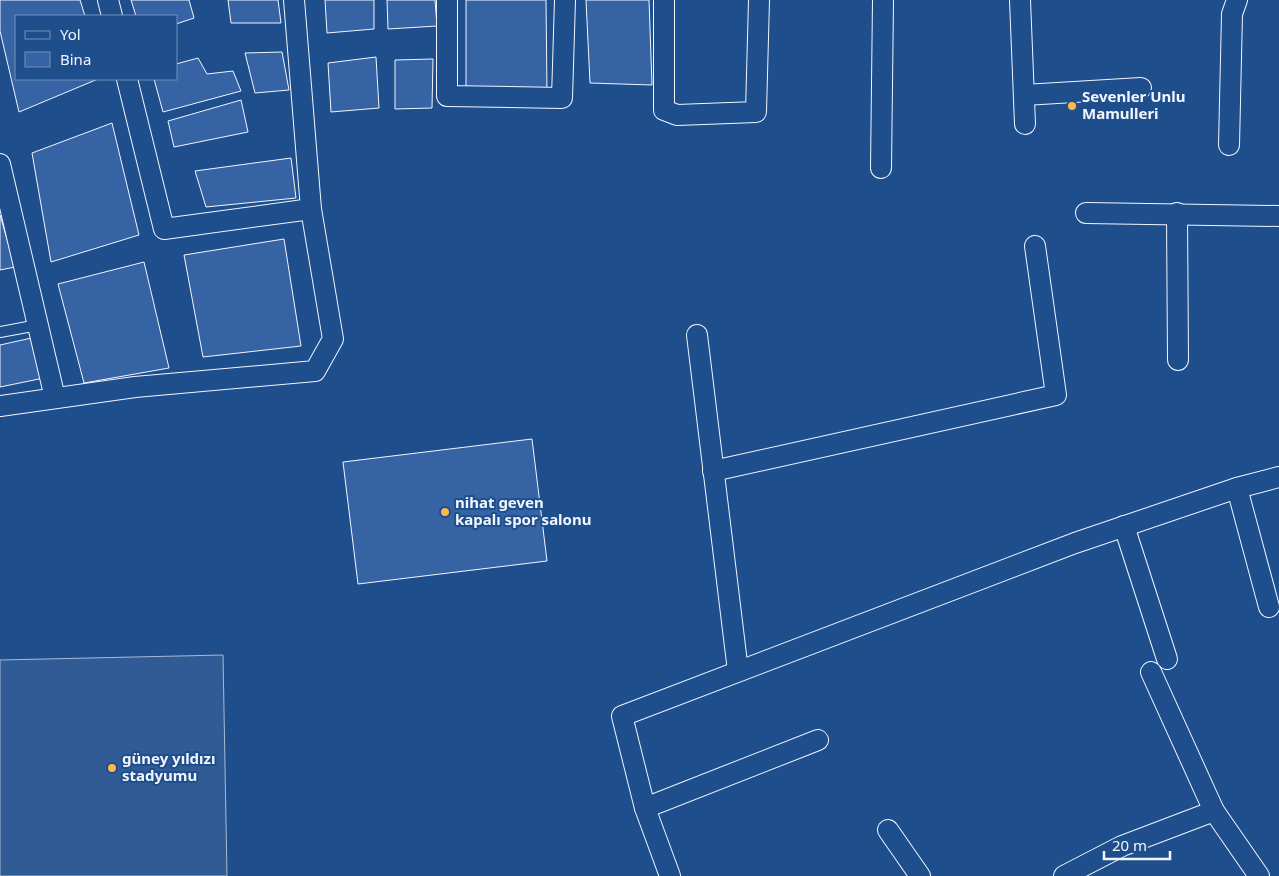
<svg xmlns="http://www.w3.org/2000/svg" width="1279" height="876" font-family="'Noto Sans',sans-serif">
<style>
.garden{fill:#305b95;stroke:#a8bbd7}
.building{fill:#3563a3;stroke:#f2f6ff}
.lines{fill:none;stroke-linecap:round;stroke-linejoin:round}
.service-casing{stroke:#f2f6ff;stroke-width:12}
.minor-casing{stroke:#f2f6ff;stroke-width:22}
.service{stroke:#1f4e8c;stroke-width:10}
.minor{stroke:#1f4e8c;stroke-width:20}
.poi-dot{fill:#ffb74d;stroke:#1f4e8c;stroke-width:2}
.labels{text-anchor:middle;stroke-width:4;stroke-linejoin:round;paint-order:stroke}
.poi-label{font-size:15px;font-weight:bold;fill:#f2f6ff;stroke:#1f4e8c;text-anchor:start}
</style>
<rect width="100%" height="100%" fill="#1f4e8c"/>
<path class="garden" d="M223,655L227,876H0V660Z"/>
<g class="building">
<path d="M0,0H80L85,16H16V79H98L19,112L0,31Z"/>
<path d="M131,0H189L194,18L176,24V16H136Z"/>
<path d="M228,0H278L281,23H231Z"/>
<path d="M325,0H374V29L327,33Z"/>
<path d="M387,0H435L437,26L388,29Z"/>
<path d="M466,0H546L547,93H466Z"/>
<path d="M586,0H649L652,85L590,83Z"/>
<path d="M282,52L289,90L255,93L245,53Z"/>
<path d="M376,57L379,108L331,112L328,63Z"/>
<path d="M198,58L207,74L233,71L241,91L163,112L154,79H176V64Z"/>
<path d="M433,59L432,108L395,109V60Z"/>
<path d="M241,100L248,132L174,147L168,121Z"/>
<path d="M112,123L139,235L51,262L32,153Z"/>
<path d="M291,158L296,198L206,207L195,171Z"/>
<path d="M0,215L15,267L0,270Z"/>
<path d="M284,239L301,346L203,357L184,255Z"/>
<path d="M144,262L169,368L84,383L58,284Z"/>
<path d="M36,337L44,378L0,387V345Z"/>
<path d="M532,439L547,561L358,584L343,462Z"/>
</g>
<g class="lines">
<defs>
<path id="service" d="M0,332L38,325"/>
<g id="minor">
<path d="M108,0L112,16"/>
<path d="M447,0V96L562,98L565,0"/>
<path d="M664,0V110L677,115L756,112L759,0"/>
<path d="M1020,0L1025,124"/>
<path d="M127,79L164,229L311,209"/>
<path d="M1024,95L1141,88"/>
<path d="M1229,145L1232,14L1237,0"/>
<path d="M0,164L55,398"/>
<path d="M881,168L883,0"/>
<path d="M1086,213L1279,216"/>
<path d="M1177,213L1178,360"/>
<path d="M697,335L738,671"/>
<path d="M0,406L135,387L315,371L333,339L311,209L294,0"/>
<path d="M713,471L1056,395L1035,246"/>
<path d="M1237,488L1269,607"/>
<path d="M1124,526L1167,659"/>
<path d="M1151,672L1214,811"/>
<path d="M645,808L818,740"/>
<path d="M888,830L920,876"/>
<path d="M670,876L645,808L622,716L1075,543L1237,488L1279,477"/>
<path d="M1064,876L1122,846L1214,811L1259,876"/>
</g>
</defs>
<use href="#service" class="service-casing"/>
<use href="#minor" class="minor-casing"/>
<use href="#service" class="service"/>
<use href="#minor" class="minor"/>
</g>
<g class="poi-dot">
<circle cx="1072" cy="106" r="5"/>
<circle cx="445" cy="512" r="5"/>
<circle cx="112" cy="768" r="5"/>
</g>
<g class="labels">
<g class="poi-label">
<text x="1082" y="102">Sevenler Unlu<tspan x="1082" dy="17">Mamulleri</tspan></text>
<text x="455" y="508">nihat geven<tspan x="455" dy="17">kapalı spor salonu</tspan></text>
<text x="122" y="764">güney yıldızı<tspan x="122" dy="17">stadyumu</tspan></text>
</g>
</g>
<rect x="15" y="15" width="162" height="65" fill="#1f4e8c" stroke="#7391ba"/>
<rect x="25" y="31" width="25" height="8" fill="#1f4e8c" stroke="#7391ba"/>
<text x="60" y="40" font-size="15" fill="#f2f6ff">Yol</text>
<rect x="25" y="52" width="25" height="15" fill="#3563a3" stroke="#7391ba"/>
<text x="60" y="65" font-size="15" fill="#f2f6ff">Bina</text>
<path d="M1104 851v8h66v-8" fill="none" stroke="#f2f6ff" stroke-width="2.5"/>
<text x="1112" y="851" font-size="15" fill="#f2f6ff" stroke="#1f4e8c" stroke-width="4" paint-order="stroke">20 m</text>
</svg>
